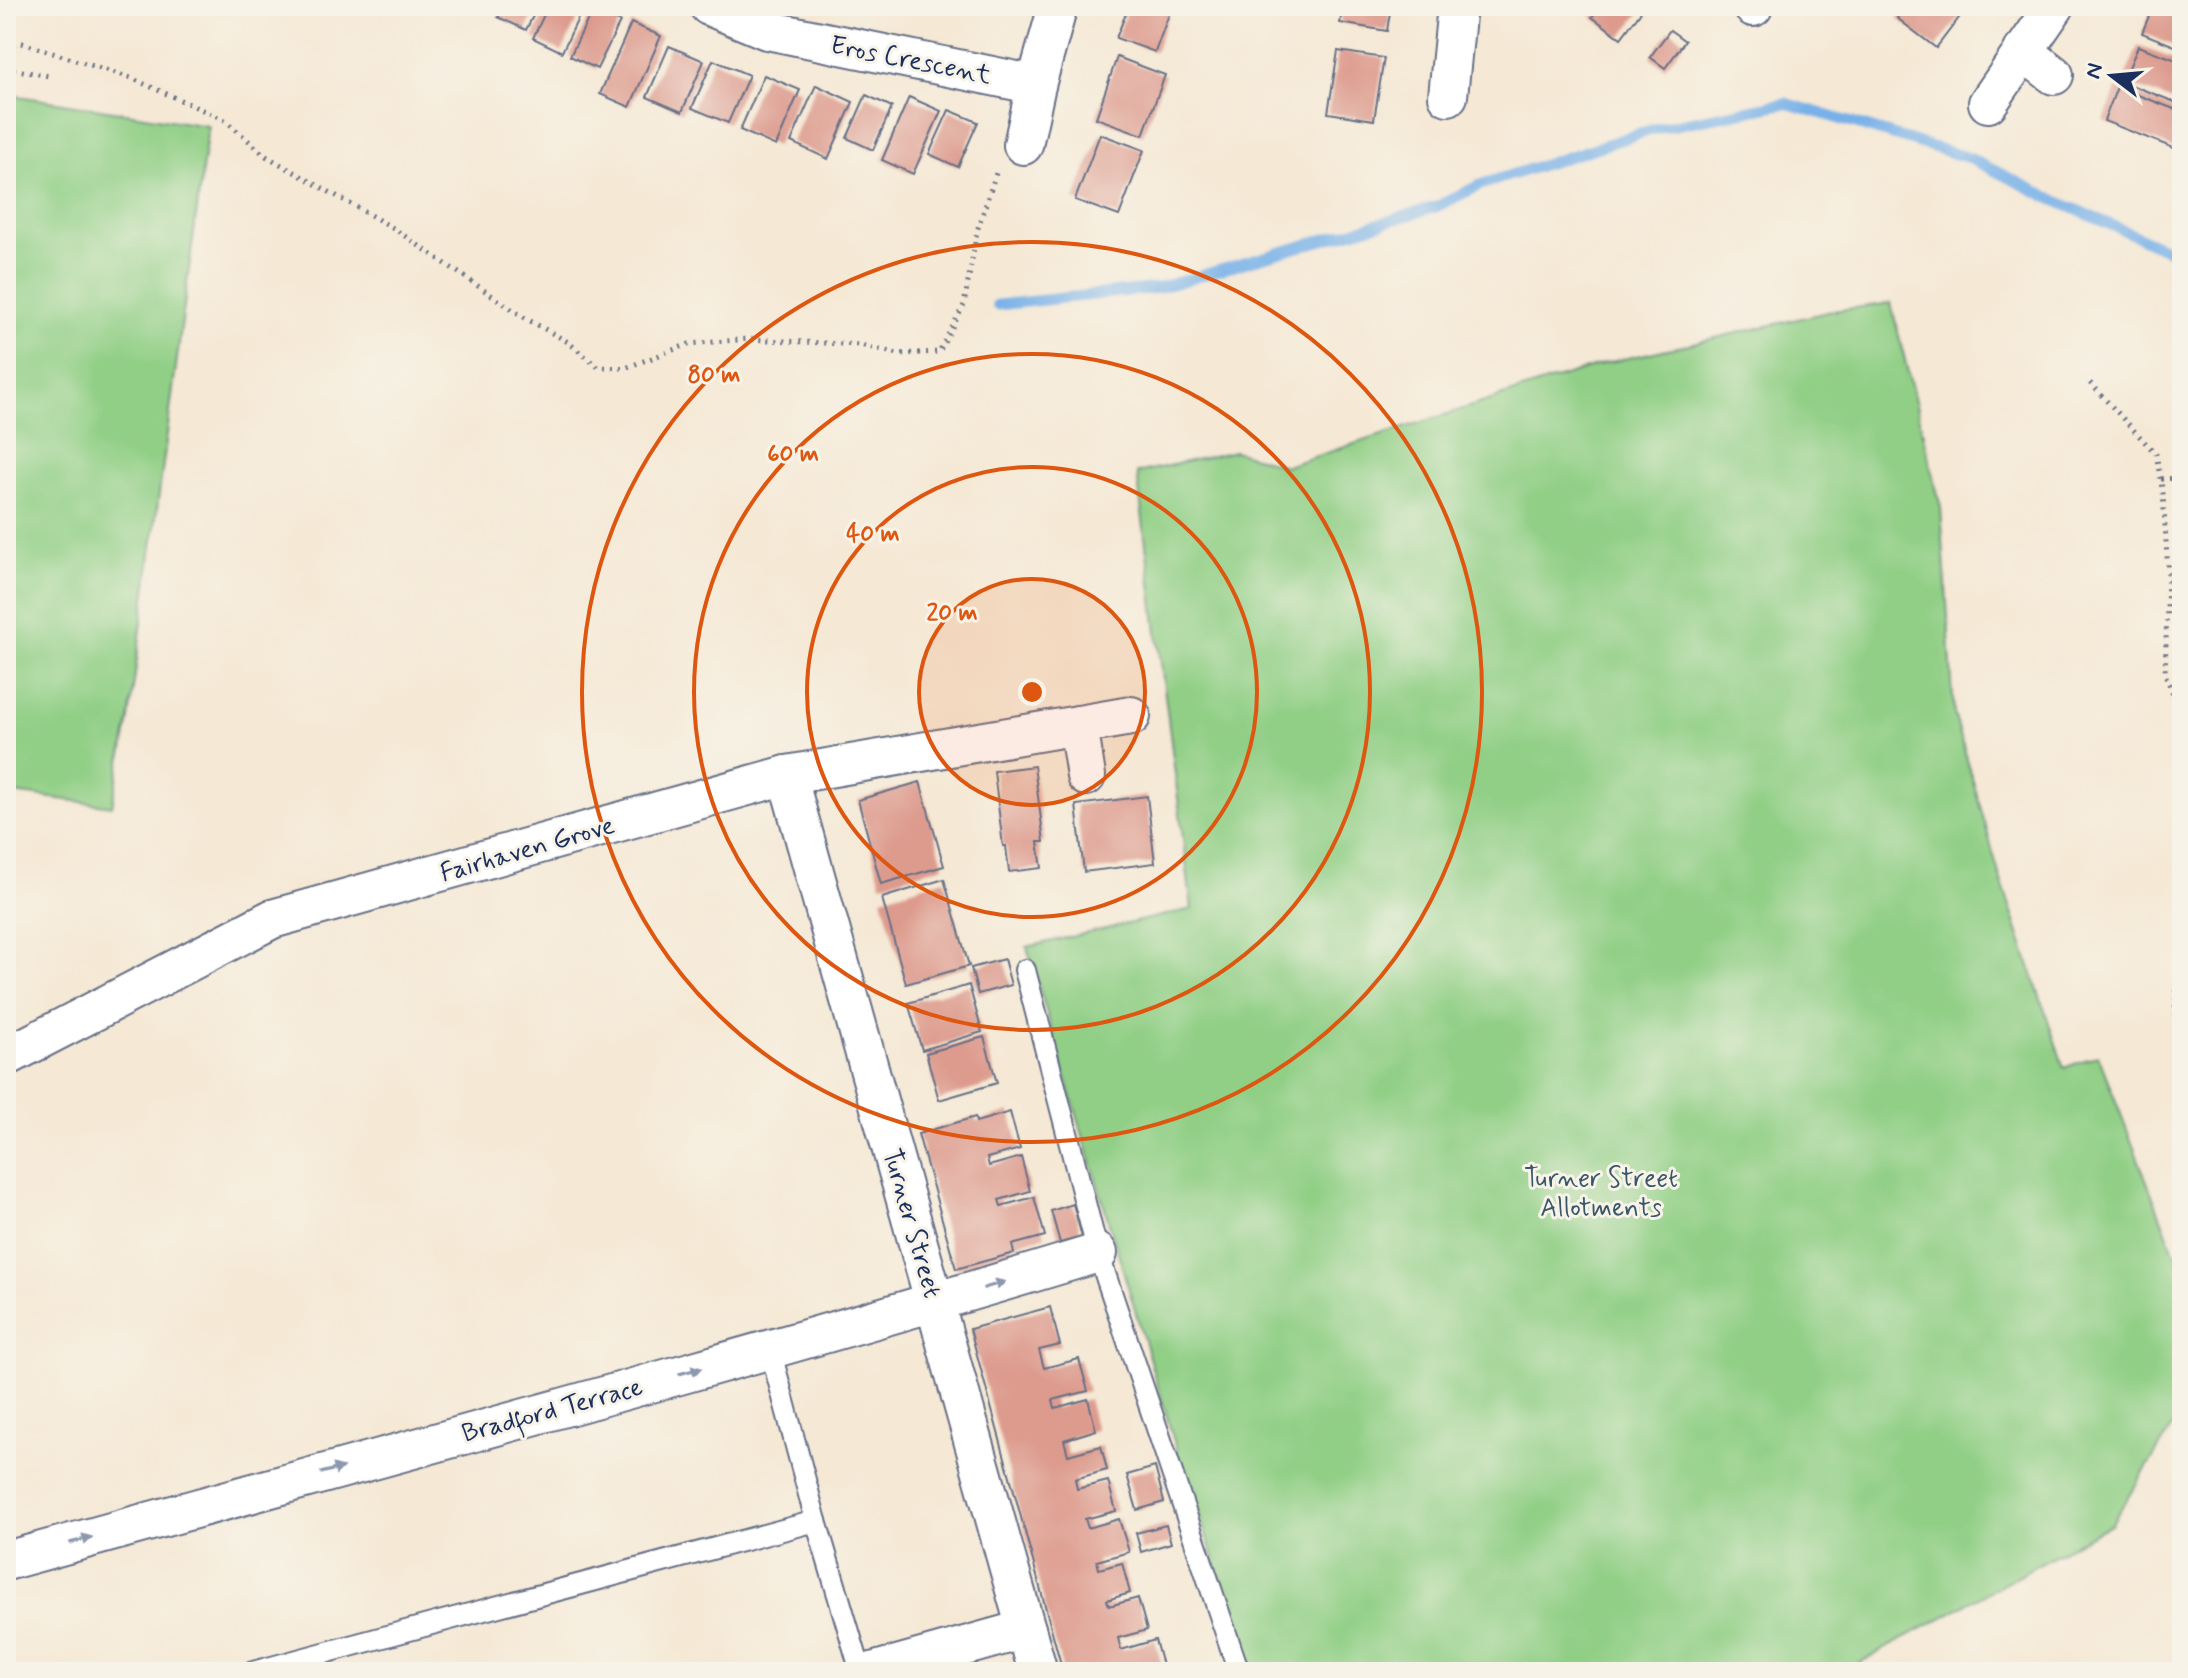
<svg xmlns="http://www.w3.org/2000/svg" width="2188" height="1678" font-family="Mynerve,sans-serif">
<style>
.green{fill:#91cf86;stroke:#567f72;stroke-width:2}
.lines{fill:none;stroke-linecap:round;stroke-linejoin:round}
.stream{stroke:#78b1e8;stroke-width:11}
.building{fill:#dd9b8e}
.lane-casing{stroke:#677087;stroke-width:24}
.street-casing{stroke:#677087;stroke-width:42}
.path{stroke:#677087;stroke-width:5;stroke-dasharray:2 6;stroke-linecap:butt}
.lane{stroke:#fff;stroke-width:20}
.street{stroke:#fff;stroke-width:38}
.oneway{fill:#8d97ae}
.ring{fill:none;stroke:#de5710;stroke-width:4}
.labels{text-anchor:middle;stroke-width:6;stroke-linejoin:round;paint-order:stroke}
.street-label{font-size:26px;fill:#1b2f5e;stroke:#f7f3e8}
.park-label{font-size:26px;fill:#385768;stroke:#f7f3e8}
.centre{fill:#de5710;stroke:#f7f3e8;stroke-width:4}
.ring-label{font-size:24px;text-anchor:middle;font-weight:bold;fill:#de5710;stroke:#f7f3e8;stroke-width:6;stroke-linejoin:round;paint-order:stroke}
</style>
<rect width="100%" height="100%" fill="#f7f3e8"/>
<filter id="ink" filterUnits="userSpaceOnUse"><feTurbulence type="fractalNoise" baseFrequency=".0125" numOctaves="2"/><feDisplacementMap in="SourceGraphic" scale="16" xChannelSelector="R" yChannelSelector="G"/><feConvolveMatrix kernelMatrix="1 2 1 2 8 2 1 2 1" color-interpolation-filters="sRGB"/></filter>
<filter id="wash" filterUnits="userSpaceOnUse"><feTurbulence type="fractalNoise" baseFrequency=".006" numOctaves="4" result="noise"/><feDisplacementMap in="SourceGraphic" scale="32" xChannelSelector="R" yChannelSelector="G"/><feGaussianBlur stdDeviation="1.8" result="paint"/><feColorMatrix in="noise" values="0 0 0 0 0 0 0 0 0 0 0 0 0 0 0 0 0 1.4 0 .05"/><feComposite in="paint" operator="in"/></filter>
<g filter="url(#wash)">
<rect width="100%" height="100%" fill="#f5e8d4"/>
<g class="green">
<path d="M6,94L208,126L129,719L112,806L6,792Z"/>
<path d="M1891,303L1941,508L1954,713L1999,874L2064,1068L2098,1055L2182,1272V1412L2111,1524L1843,1672H1254L1179,1458L1027,947L1192,909L1137,473L1234,451L1286,466L1602,364L1832,311Z"/>
</g>
<g class="lines">
<path class="stream" d="M997,305L1158,288L1436,207L1480,185L1654,129L1786,103L1969,158L2052,199L2182,256"/>
</g>
<g id="blocks">
<g class="building">
<path d="M504,6H538L526,30L498,17Z"/>
<path d="M548,6H584L562,52L533,38Z"/>
<path d="M1129,6H1172L1155,52L1116,38Z"/>
<path d="M1343,6H1391L1387,31L1340,23Z"/>
<path d="M1600,6H1645L1621,38L1592,17Z"/>
<path d="M1906,6H1968L1936,48L1897,18Z"/>
<path d="M2153,6H2182V49L2142,33Z"/>
<path d="M593,9L620,22L597,69L570,56Z"/>
<path d="M631,23L661,36L630,107L600,94Z"/>
<path d="M1670,30L1685,41L1665,68L1650,57Z"/>
<path d="M669,46L704,61L682,112L647,97Z"/>
<path d="M2138,46L2182,62L2180,104L2123,82Z"/>
<path d="M1338,51L1384,58L1374,120L1328,113Z"/>
<path d="M1117,57L1165,75L1143,135L1096,118Z"/>
<path d="M713,60L749,75L728,123L692,108Z"/>
<path d="M764,75L800,90L776,146L740,130Z"/>
<path d="M816,85L853,102L828,159L791,142Z"/>
<path d="M2117,87L2182,112V133L2176,149L2104,121Z"/>
<path d="M866,95L892,107L873,150L847,138Z"/>
<path d="M909,97L941,111L913,174L882,160Z"/>
<path d="M949,110L978,122L958,167L929,154Z"/>
<path d="M1100,134L1144,150L1119,216L1075,200Z"/>
<path d="M1034,766L1044,842H1038L1042,868L1009,872L1006,846H1003L994,771Z"/>
<path d="M920,782L944,866L881,884L858,800Z"/>
<path d="M1147,796L1155,863L1084,872L1076,805Z"/>
<path d="M944,879L969,966L906,984L882,898Z"/>
<path d="M1004,959L1011,985L978,994L971,968Z"/>
<path d="M969,985L982,1032L922,1050L908,1003Z"/>
<path d="M984,1037L997,1083L939,1100L926,1053Z"/>
<path d="M1010,1112L1020,1149L987,1158L989,1166L1021,1157L1030,1191L999,1200L1001,1206L1034,1197L1045,1236L1012,1245L1014,1253L956,1269L918,1134L975,1117L976,1122Z"/>
<path d="M1073,1204L1082,1237L1060,1243L1051,1211Z"/>
<path d="M1050,1307L1060,1345L1039,1350L1044,1368L1079,1359L1088,1391L1053,1400L1055,1408L1088,1399L1096,1430L1064,1440L1068,1455L1101,1446L1107,1470L1075,1479L1077,1489L1108,1481L1116,1511L1085,1519L1088,1528L1119,1519L1129,1552L1097,1561L1099,1569L1122,1563L1130,1593L1107,1600L1109,1606L1138,1598L1147,1630L1118,1638L1121,1650L1155,1640L1163,1669L1153,1672H1063L970,1329Z"/>
<path d="M1155,1467L1164,1502L1137,1510L1127,1475Z"/>
<path d="M1166,1525L1171,1543L1141,1552L1136,1533Z"/>
<path d="M2182,1662V1672H2158V1669Z"/>
</g>
</g>
</g>
<g filter="url(#ink)">
<use href="#blocks" fill-opacity="0" stroke="#677087" stroke-width="2"/>
<g class="lines">
<defs>
<g id="lane">
<path d="M1025,970L1098,1253L1239,1672"/>
<path d="M770,1349L816,1521L861,1672"/>
<path d="M253,1672L816,1521"/>
</g>
<g id="street">
<path d="M709,6L767,30L1036,85L1058,6"/>
<path d="M1752,6L1753,7"/>
<path d="M2023,51L2054,75"/>
<path d="M1448,96L1457,6"/>
<path d="M1988,103L2055,6"/>
<path d="M1023,145L1036,85"/>
<path d="M1078,725L1086,776"/>
<path d="M787,775L1038,1672"/>
<path d="M6,1057L272,919L787,775L1131,716"/>
<path d="M6,1561C370,1460 736,1363 1098,1253"/>
<path d="M872,1672L1026,1629"/>
</g>
</defs>
<use href="#lane" class="lane-casing"/>
<use href="#street" class="street-casing"/>
<g class="path">
<path d="M6,42L22,43L131,78L225,120L266,156L393,228L525,318L568,342L598,367L625,368L689,344L749,339L860,345L898,354L939,352L964,305L977,231L997,170"/>
<path d="M6,68L49,76"/>
<path d="M2090,383L2156,454L2163,494L2168,573L2165,674L2182,716"/>
<path d="M2161,479L2182,478"/>
<path d="M2168,582L2182,581"/>
<path d="M2182,902L2175,1012L2182,1056"/>
</g>
<use href="#lane" class="lane"/>
<use href="#street" class="street"/>
</g>
<defs><path id="oneway-solid" d="M-6-.8H1V-3.2L6.5 0L1 3.2V.8H-6Z" transform="scale(2)"/></defs>
<g class="oneway">
<use href="#oneway-solid" transform="translate(994 1285) rotate(-17)"/>
<use href="#oneway-solid" transform="translate(690 1371) rotate(-15)"/>
<use href="#oneway-solid" transform="translate(332 1470) rotate(-15)"/>
<use href="#oneway-solid" transform="translate(81 1540) rotate(-15)"/>
</g>
</g>
<circle cx="1032" cy="692" r="113" fill="#de5710" fill-opacity=".12"/>
<g class="ring">
<circle cx="1032" cy="692" r="113"/>
<circle cx="1032" cy="692" r="225"/>
<circle cx="1032" cy="692" r="338"/>
<circle cx="1032" cy="692" r="450"/>
</g>
<g class="labels">
<g class="street-label">
<text transform="translate(911 59) rotate(11)" y="9">Eros Crescent</text>
<text transform="translate(527 848) rotate(-16)" y="9">Fairhaven Grove</text>
<text transform="translate(913 1223) rotate(74)" y="9">Turner Street</text>
<text transform="translate(552 1409) rotate(-15)" y="9">Bradford Terrace</text>
</g>
<g class="park-label">
<text x="1601" y="1186">Turner Street<tspan x="1601" dy="30">Allotments</tspan></text>
</g>
</g>
<circle cx="1032" cy="692" r="12" class="centre"/>
<g class="ring-label">
<text x="714" y="382">80 m</text>
<text x="793" y="461">60 m</text>
<text x="873" y="541">40 m</text>
<text x="952" y="620">20 m</text>
</g>
<rect width="2188" height="1678" fill="none" stroke="#f7f3e8" stroke-width="32"/>
<g transform="translate(2112 76) rotate(286)" stroke="#f7f3e8" stroke-width="6" paint-order="stroke">
<path d="M0-6L14 30L0 20L-14 30Z" fill="#1b2f5e"/>
<text y="-12" font-size="22" font-weight="bold" text-anchor="middle" fill="#1b2f5e">N</text>
</g>
</svg>
